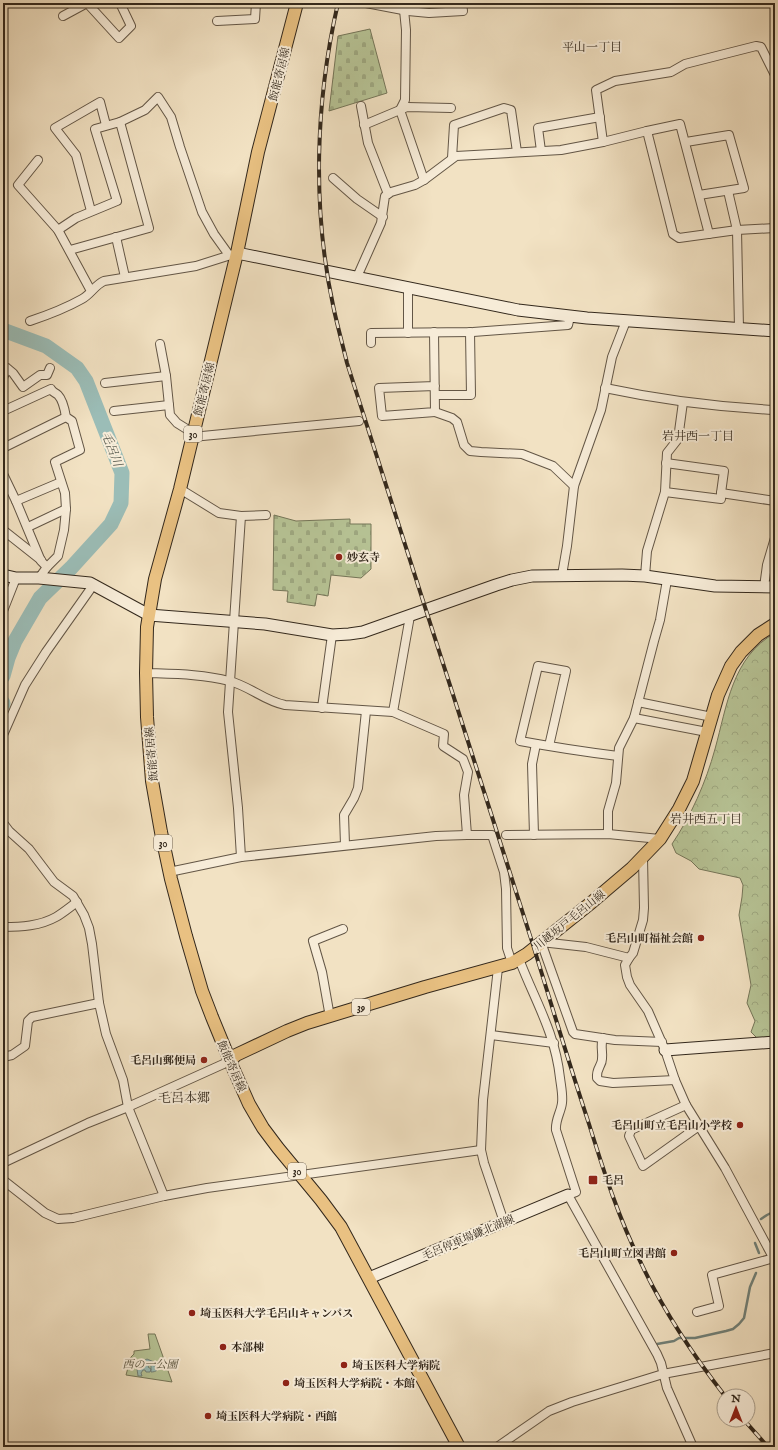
<svg xmlns="http://www.w3.org/2000/svg" width="778" height="1450" font-family="'IM FELL English','Noto Serif JP',serif">
<style>
.green{fill:#b7c496;stroke:#757659}
.forest{fill:url(#forest-crowns);stroke:#757659}
.cemetery{fill:url(#cemetery-stones);stroke:#757659}
.water{fill:url(#water-waves);stroke:#718179}
.lines{fill:none;stroke-linecap:round;stroke-linejoin:round}
.stream{stroke:#718179;stroke-width:2.5}
.river{stroke:#9bbdb7;stroke-width:15}
.street-casing{stroke:#635646;stroke-width:10}
.secondary-casing{stroke:#33281c;stroke-width:13}
.primary-casing{stroke:#33281c;stroke-width:14}
.street{stroke:#f7ecd8;stroke-width:8}
.secondary{stroke:#f7ecd8;stroke-width:11}
.primary{stroke:#e9c182;stroke-width:12}
.rail-casing{stroke:#33281c;stroke-width:4}
.rail{stroke:#f7ecd8;stroke-width:2.5;stroke-dasharray:8;stroke-linecap:butt}
.poi-dot{fill:#8f2418;stroke:#f7ecd8;stroke-width:1.5}
.labels{text-anchor:middle;stroke-width:4;stroke-linejoin:round;paint-order:stroke}
.shield{fill:#f7ecd8;stroke:#6e6354;stroke-width:1}
.shield-label{font-size:10px;font-weight:bold;fill:#33281c}
.street-label{font-size:11px;fill:#33281c;stroke:#f7ecd8}
.poi-label{font-size:11px;font-weight:bold;fill:#33281c;stroke:#f7ecd8;text-anchor:start}
.park-label{font-size:11px;font-style:italic;fill:#544f3a;stroke:#f7ecd8}
.neighbourhood-label{font-size:12px;fill:#33281c;stroke:#f7ecd8}
.water-label{font-size:12px;font-style:italic;fill:#52554a;stroke:#f7ecd8}
.quarter-label{font-size:13px;fill:#33281c;stroke:#f7ecd8}
</style>
<defs>
<pattern id="forest-crowns" width="20" height="18" patternUnits="userSpaceOnUse"><rect width="20" height="18" fill="#b7c496"/><path d="M2 6a3 3 0 1 1 6 0M12 15a3 3 0 1 1 6 0" fill="none" stroke="#9ea881"/></pattern>
<pattern id="cemetery-stones" width="16" height="16" patternUnits="userSpaceOnUse"><rect width="16" height="16" fill="#b7c496"/><path d="M2 7V4a2 2 0 0 1 4 0v3zM10 15v-3a2 2 0 0 1 4 0v3z" fill="#9ea881"/></pattern>
<pattern id="water-waves" width="16" height="10" patternUnits="userSpaceOnUse"><rect width="16" height="10" fill="#9bbdb7"/><path d="M0 5q4-4 8 0t8 0" fill="none" stroke="#86a29d"/></pattern>
</defs>
<rect width="100%" height="100%" fill="#f2e2c3"/>
<filter id="stains"><feTurbulence type="fractalNoise" baseFrequency=".005" numOctaves="4"/><feColorMatrix values="0 0 0 0 .2 0 0 0 0 .09 0 0 0 0 .02 0 0 0 .5 -.17"/></filter>
<radialGradient id="worn" r=".72"><stop offset=".6" stop-color="#630" stop-opacity="0"/><stop offset="1" stop-color="#630" stop-opacity=".3"/></radialGradient>
<path class="green" d="M148,1334H155L172,1382L126,1375L131,1357L134,1354V1351L150,1349Z"/>
<path class="forest" d="M775,633V1035L758,1039L751,1032L755,1021L747,1003L751,985L739,915L742,897L743,885L740,878L699,869L691,861L676,853L672,844C691,816 706,782 715,749C727,706 732,657 775,633Z"/>
<g class="cemetery">
<path d="M370,29L387,93L329,111L338,36Z"/>
<path d="M274,515L296,521L350,519V524H371V569L361,578L331,575L328,596L317,594L315,606L287,602L288,591L273,590Z"/>
</g>
<path class="water" d="M147,1359L154,1362L156,1366L160,1364C159,1370 156,1372 151,1372V1366L150,1364L148,1367L151,1369L150,1372H146L145,1370H143L141,1373L142,1376H138L137,1369H139L140,1367L137,1364L141,1362L143,1364V1361Z"/>
<g class="lines">
<g class="stream">
<path d="M761,1219L767,1215L775,1211"/>
<path d="M755,1243L759,1253"/>
<path d="M657,1344L674,1341L679,1338H695L726,1331L733,1329L739,1324L744,1318L750,1287L756,1273"/>
</g>
<g class="river">
<path d="M3,330L46,346L77,368L86,381L122,473L121,503L111,524L71,568L40,598L15,641L8,658L3,676"/>
<path d="M3,703V704"/>
</g>
<defs>
<g id="street">
<path d="M87,3L119,38L131,26L120,3"/>
<path d="M366,3L408,11L429,13L463,11L462,3"/>
<path d="M404,10L406,30L405,100L400,110L424,180"/>
<path d="M63,16L87,3"/>
<path d="M217,21L255,19L256,3"/>
<path d="M361,106L368,143L388,194"/>
<path d="M364,125L407,107L451,108"/>
<path d="M647,131L680,124L709,234"/>
<path d="M603,142L596,90L615,81L671,72L685,64L756,46L761,47L775,75"/>
<path d="M686,142L729,135L744,188L699,195"/>
<path d="M541,151L538,128L600,117"/>
<path d="M452,158L454,125L504,108L511,110L517,152"/>
<path d="M38,160L18,185L58,230L91,291"/>
<path d="M333,178L357,199L383,217"/>
<path d="M728,191L737,230L739,328"/>
<path d="M91,211L76,155L55,128L100,102L106,125"/>
<path d="M58,230L76,218L117,201L95,129L120,122L145,110L158,97L171,117L180,147L202,212L214,234L229,255"/>
<path d="M116,237L125,277"/>
<path d="M70,250L149,228L120,122"/>
<path d="M357,277L381,223L385,196L391,192L415,185L424,180L456,156L561,150L603,142L647,131L673,234L679,238L737,230L775,228"/>
<path d="M408,287V333"/>
<path d="M30,321C48,315 66,308 82,299C91,294 95,285 104,281L196,266L234,254"/>
<path d="M434,332L435,412L382,416L379,388L435,386"/>
<path d="M371,343V333L473,332L568,325L570,317"/>
<path d="M160,344L166,376L170,415L177,423L193,433"/>
<path d="M3,378L7,368L13,373L23,387L40,375H47L50,368"/>
<path d="M105,383L166,376"/>
<path d="M605,388C661,400 718,407 775,410"/>
<path d="M435,395H471L470,332"/>
<path d="M3,411L51,389C53,393 55,392 58,395C63,400 65,411 66,417L72,421L80,450L55,462L65,493L66,509L64,530L58,556L47,567L39,578"/>
<path d="M114,411L169,405"/>
<path d="M435,412L452,418L457,422L464,445L470,451L481,452L522,454L553,466L574,486"/>
<path d="M192,437L359,421"/>
<path d="M3,448L66,417"/>
<path d="M666,463L724,471L721,493"/>
<path d="M3,474L16,501L41,561L47,567"/>
<path d="M180,489L219,513L241,516L266,515"/>
<path d="M665,492L721,499V493L775,501"/>
<path d="M16,501L61,482"/>
<path d="M28,527L66,509"/>
<path d="M3,530L41,560"/>
<path d="M562,575L567,546L574,486L601,410L612,357L626,321"/>
<path d="M645,576L647,551L665,492L667,453L678,439L683,402"/>
<path d="M764,587L767,565L775,538"/>
<path d="M3,611L16,578"/>
<path d="M146,673C174,674 203,674 229,681C250,686 264,701 285,705L393,712L444,734L443,746L463,759L468,772L464,795L467,835"/>
<path d="M638,702L712,717"/>
<path d="M322,708L332,635"/>
<path d="M393,712L410,616"/>
<path d="M634,718L707,732"/>
<path d="M3,735L25,685L46,652L94,584"/>
<path d="M549,746L566,671L538,666L520,741C553,747 585,752 618,756"/>
<path d="M3,823L9,831L29,849L54,882L73,896L84,915L89,928L92,944L99,1003L106,1034L123,1080L128,1107L164,1196"/>
<path d="M608,834V811L616,783L619,748L634,718L654,641L660,620L667,580"/>
<path d="M506,835L608,834L660,839"/>
<path d="M534,835L532,764L536,744"/>
<path d="M345,845L344,815L354,798L358,788L366,711"/>
<path d="M241,857L238,808L228,712L241,516"/>
<path d="M643,858L644,908L643,920L633,953L629,958L625,965L627,977L630,985L648,1011L665,1050L675,1080L686,1105L725,1168L775,1261"/>
<path d="M169,872L241,857L436,836L467,835H492L504,872L506,889L507,948L512,963"/>
<path d="M3,927C21,927 40,926 56,917C63,913 70,907 77,902"/>
<path d="M629,958L586,947L541,942L573,1032L575,1034L615,1040L662,1042"/>
<path d="M519,959C535,1001 555,1032 560,1078C561,1086 563,1095 562,1103C561,1112 555,1120 556,1130L576,1192L568,1195L657,1354L661,1363L667,1388L693,1447"/>
<path d="M498,968L483,1100L481,1150L484,1163L504,1222"/>
<path d="M330,1017L322,972L313,941L343,929"/>
<path d="M491,1035L554,1043"/>
<path d="M603,1038C600,1046 603,1051 602,1059C602,1066 596,1068 597,1078L600,1081L613,1083L675,1080"/>
<path d="M3,1057L12,1055L25,1046L28,1021L32,1017L99,1003"/>
<path d="M686,1105L631,1130L629,1136L643,1166L699,1126"/>
<path d="M3,1163L88,1123L128,1107L230,1061"/>
<path d="M3,1180L45,1213L58,1219L73,1218L164,1196L207,1188L481,1150"/>
<path d="M697,1312L719,1306L712,1275L774,1258"/>
<path d="M497,1447L549,1411L572,1402L663,1374L775,1353"/>
</g>
<g id="secondary">
<path d="M237,253L518,310L587,318L775,331"/>
<path d="M3,575L16,578H39L90,583L149,615L265,624L332,635L349,634L363,632L496,585L512,580L532,576L622,575L645,576L715,586L775,587"/>
<path d="M665,1050L775,1042"/>
<path d="M369,1278L568,1195"/>
</g>
<g id="primary">
<path d="M297,3L258,152L237,253L180,489L155,579L147,627L146,673L147,717L152,781L161,832L171,879L186,936L202,991L212,1017L233,1068L249,1104L263,1128L278,1148L321,1200L341,1227L459,1447"/>
<path d="M230,1061L236,1055L287,1031L307,1023L425,987L512,963L527,954L592,902L632,868L660,839L679,809L693,781L718,695L731,666L741,652L758,635L775,624"/>
</g>
</defs>
<use href="#street" class="street-casing"/>
<use href="#secondary" class="secondary-casing"/>
<use href="#primary" class="primary-casing"/>
<use href="#street" class="street"/>
<use href="#secondary" class="secondary"/>
<use href="#primary" class="primary"/>
<defs>
<g id="rail">
<path d="M338,3C315,103 312,210 334,310C338,328 343,346 347,363L534,948C552,1007 570,1066 589,1124C604,1172 619,1219 641,1263C663,1310 693,1355 725,1396"/>
<path d="M744,1420L768,1447"/>
</g>
</defs>
<use href="#rail" class="rail-casing"/>
<use href="#rail" class="rail"/>
</g>
<g class="poi-dot">
<circle cx="339" cy="557" r="4"/>
<circle cx="701" cy="938" r="4"/>
<circle cx="204" cy="1060" r="4"/>
<circle cx="740" cy="1125" r="4"/>
<rect x="588" y="1175" width="10" height="10" rx="2"/>
<circle cx="674" cy="1253" r="4"/>
<circle cx="192" cy="1313" r="4"/>
<circle cx="223" cy="1347" r="4"/>
<circle cx="344" cy="1365" r="4"/>
<circle cx="286" cy="1383" r="4"/>
<circle cx="208" cy="1416" r="4"/>
</g>
<g class="labels">
<g class="shield">
<rect x="184" y="426" width="18" height="16" rx="3"/>
<rect x="154" y="835" width="18" height="16" rx="3"/>
<rect x="352" y="999" width="18" height="16" rx="3"/>
<rect x="288" y="1163" width="18" height="16" rx="3"/>
</g>
<g class="shield-label">
<text x="193" y="438">30</text>
<text x="163" y="847">30</text>
<text x="361" y="1011">39</text>
<text x="297" y="1175">30</text>
</g>
<g class="street-label">
<text transform="translate(279 74) rotate(-76)" y="4">飯能寄居線</text>
<text transform="translate(204 389) rotate(-76)" y="4">飯能寄居線</text>
<text transform="translate(151 754) rotate(-95)" y="4">飯能寄居線</text>
<text transform="translate(569 920) rotate(-39)" y="4">川越坂戸毛呂山線</text>
<text transform="translate(232 1066) rotate(66)" y="4">飯能寄居線</text>
<text transform="translate(468 1237) rotate(-23)" y="4">毛呂停車場鎌北湖線</text>
</g>
<g class="poi-label">
<text x="347" y="561">妙玄寺</text>
<text x="693" y="942" text-anchor="end">毛呂山町福祉会館</text>
<text x="196" y="1064" text-anchor="end">毛呂山郵便局</text>
<text x="732" y="1129" text-anchor="end">毛呂山町立毛呂山小学校</text>
<text x="602" y="1184">毛呂</text>
<text x="666" y="1257" text-anchor="end">毛呂山町立図書館</text>
<text x="200" y="1317">埼玉医科大学毛呂山キャンパス</text>
<text x="231" y="1351">本部棟</text>
<text x="352" y="1369">埼玉医科大学病院</text>
<text x="294" y="1387">埼玉医科大学病院・本館</text>
<text x="216" y="1420">埼玉医科大学病院・西館</text>
</g>
<g class="park-label">
<text x="150" y="1368">西の一公園</text>
</g>
<g class="neighbourhood-label">
<text x="592" y="51">平山一丁目</text>
<text x="698" y="440">岩井西一丁目</text>
<text x="706" y="823">岩井西五丁目</text>
</g>
<g class="water-label">
<text transform="translate(112 449) rotate(69)" y="4">毛呂川</text>
</g>
<g class="quarter-label">
<text x="184" y="1102">毛呂本郷</text>
</g>
</g>
<rect width="778" height="1450" fill="none" stroke="#f2e2c3" stroke-width="16"/>
<rect x="4" y="4" width="770" height="1442" fill="none" stroke="#33281c" stroke-width="2"/>
<rect x="8" y="8" width="762" height="1434" fill="none" stroke="#33281c"/>
<g transform="translate(736 1408)"><circle r="19" fill="#f7ecd8" stroke="#a99e8d"/>
<path d="M0-3L7 15L0 10L-7 15Z" fill="#8f2418"/>
<text y="-6" font-size="11" font-weight="bold" text-anchor="middle" fill="#33281c">N</text>
</g>
<rect width="100%" height="100%" filter="url(#stains)"/>
<rect width="100%" height="100%" fill="url(#worn)"/>
</svg>
